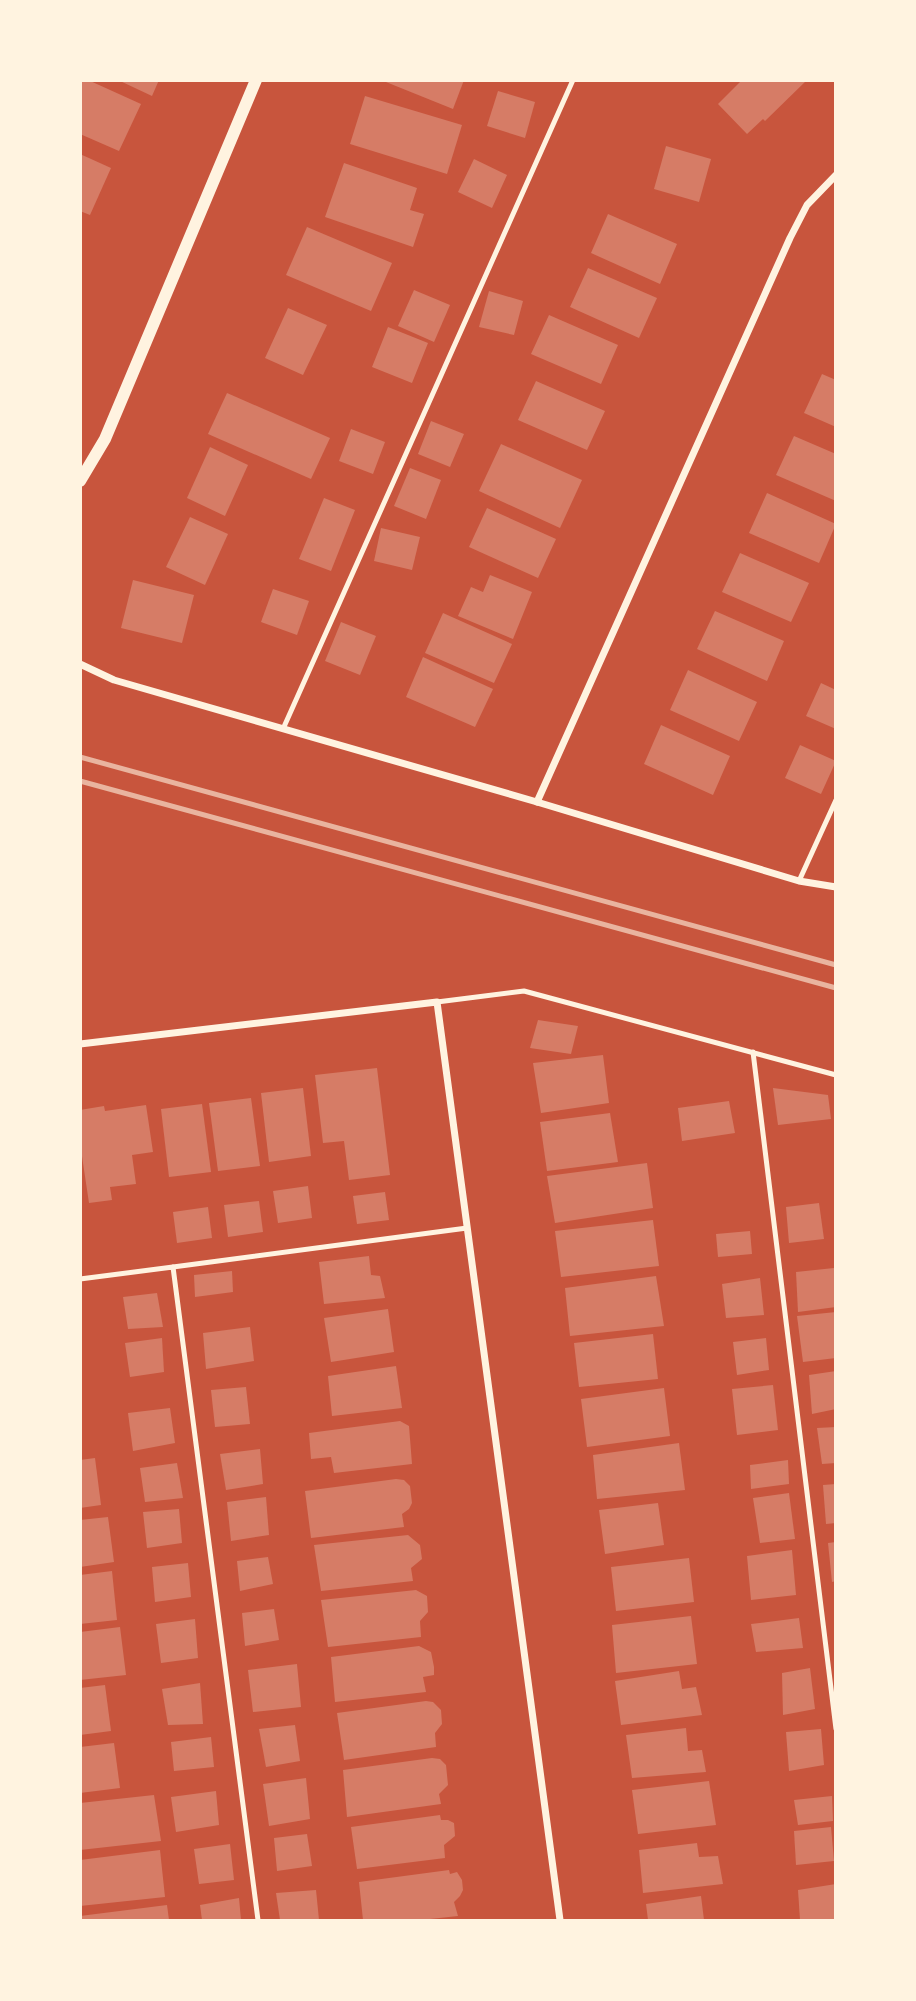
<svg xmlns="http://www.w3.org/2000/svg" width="916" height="2001" font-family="'DejaVu Sans',sans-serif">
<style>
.building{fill:#d67c66}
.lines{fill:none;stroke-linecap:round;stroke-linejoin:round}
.service{stroke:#fff3e0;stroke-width:5}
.minor{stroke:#fff3e0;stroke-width:7}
.tertiary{stroke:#fff3e0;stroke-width:12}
.rail{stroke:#e9b49f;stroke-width:5}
</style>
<rect width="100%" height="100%" fill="#c8553d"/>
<g class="building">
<path d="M80,80H88L141,104L119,151L80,134Z"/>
<path d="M118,80H159L152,96Z"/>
<path d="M381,80H464L453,109Z"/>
<path d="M742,80H807L765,121L763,119L747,134L718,104Z"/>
<path d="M498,91L535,102L525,138L487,126Z"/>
<path d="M365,96L462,125L447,174L350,144Z"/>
<path d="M666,146L711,159L699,202L654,189Z"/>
<path d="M80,154L111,168L90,215L80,211Z"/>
<path d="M474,159L507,175L492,208L458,192Z"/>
<path d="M344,163L417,188L410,210L424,214L413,247L325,217Z"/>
<path d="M608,214L677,244L660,284L591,253Z"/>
<path d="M307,227L392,263L371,311L286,275Z"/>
<path d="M588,268L657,298L639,338L570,307Z"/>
<path d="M414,290L450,305L434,342L398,326Z"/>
<path d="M489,291L523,301L514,335L479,327Z"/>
<path d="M288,308L327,325L303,375L265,358Z"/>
<path d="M549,315L618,345L601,384L531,354Z"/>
<path d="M388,327L428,343L412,383L372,367Z"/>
<path d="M822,374L836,380V427L804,413Z"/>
<path d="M536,381L605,411L587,450L518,420Z"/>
<path d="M227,393L330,438L311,479L208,434Z"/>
<path d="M431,421L464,434L450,467L418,454Z"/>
<path d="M351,429L385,442L373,474L339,461Z"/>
<path d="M794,436L836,454V501L776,475Z"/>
<path d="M501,444L582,480L560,528L479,491Z"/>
<path d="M210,447L248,465L225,516L187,498Z"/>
<path d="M410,468L441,480L426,519L394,506Z"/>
<path d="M767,493L836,524L819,563L749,533Z"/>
<path d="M324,498L355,510L331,571L299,559Z"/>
<path d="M487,508L556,539L538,578L469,547Z"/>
<path d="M190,517L228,534L205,585L166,567Z"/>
<path d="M381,528L420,537L412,570L374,561Z"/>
<path d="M740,553L809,583L791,622L722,592Z"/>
<path d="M490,575L532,592L513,639L458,616L471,587L483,592Z"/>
<path d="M133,580L194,595L182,643L121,628Z"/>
<path d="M273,589L309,601L297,635L261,622Z"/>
<path d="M715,611L784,641L767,681L697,649Z"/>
<path d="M443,613L512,644L494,683L425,653Z"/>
<path d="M341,622L376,636L360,675L325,661Z"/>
<path d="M423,657L493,689L475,727L406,697Z"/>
<path d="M688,670L757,702L739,741L670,710Z"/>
<path d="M821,683L836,690V729L806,716Z"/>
<path d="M661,725L730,756L713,795L644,764Z"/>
<path d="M800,745L836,761L821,794L785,778Z"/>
<path d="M538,1020L578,1026L571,1054L530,1048Z"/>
<path d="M603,1055L609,1103L541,1113L533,1063Z"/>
<path d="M377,1068L390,1175L349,1180L344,1141L323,1143L315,1075Z"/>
<path d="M303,1088L311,1156L269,1162L261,1093Z"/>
<path d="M773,1088L828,1095L831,1119L778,1125Z"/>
<path d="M251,1098L260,1166L218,1171L209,1103Z"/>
<path d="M729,1101L735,1133L682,1141L678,1108Z"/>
<path d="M202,1104L211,1172L169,1177L161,1109Z"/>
<path d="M146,1105L153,1152L132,1155L136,1184L110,1187L112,1200L89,1203L80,1143V1110L104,1106L105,1111Z"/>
<path d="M610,1113L618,1162L547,1171L540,1122Z"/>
<path d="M647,1163L653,1208L555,1223L547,1176Z"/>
<path d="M308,1186L312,1218L278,1223L273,1191Z"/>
<path d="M385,1192L389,1220L357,1224L353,1196Z"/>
<path d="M259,1201L263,1232L228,1237L224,1205Z"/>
<path d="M819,1203L824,1239L789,1243L786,1207Z"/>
<path d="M208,1207L212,1238L177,1243L173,1212Z"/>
<path d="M653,1220L659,1266L561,1277L555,1231Z"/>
<path d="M750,1231L752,1254L718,1257L716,1234Z"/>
<path d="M369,1256L371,1275L380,1276L385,1298L324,1304L319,1262Z"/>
<path d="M834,1268L836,1307L798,1312L796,1272Z"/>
<path d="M232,1271L233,1292L195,1297L194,1275Z"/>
<path d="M656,1276L664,1326L570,1336L565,1288Z"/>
<path d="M760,1278L764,1315L726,1318L722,1284Z"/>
<path d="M157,1293L163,1327L128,1329L123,1297Z"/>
<path d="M388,1309L394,1352L331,1362L324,1318Z"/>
<path d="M836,1312V1358L803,1362L797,1316Z"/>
<path d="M250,1327L254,1361L206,1369L203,1333Z"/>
<path d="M653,1334L658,1379L579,1387L574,1343Z"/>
<path d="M162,1338L164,1372L130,1377L125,1343Z"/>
<path d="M766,1338L769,1370L737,1375L733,1342Z"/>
<path d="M396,1366L402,1408L332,1416L328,1376Z"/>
<path d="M836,1371V1409L812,1414L809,1375Z"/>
<path d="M773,1385L778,1430L737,1435L732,1389Z"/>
<path d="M246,1387L250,1424L215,1427L211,1390Z"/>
<path d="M664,1388L670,1436L587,1447L581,1399Z"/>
<path d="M170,1408L175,1443L133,1451L128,1413Z"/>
<path d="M400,1421L409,1426L412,1464L334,1473L331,1457L311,1459L309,1433Z"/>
<path d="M836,1427V1463L822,1464L817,1428Z"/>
<path d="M679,1443L685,1490L597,1499L593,1455Z"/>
<path d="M260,1449L263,1484L226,1490L220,1454Z"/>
<path d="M95,1458L101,1505L80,1508V1460Z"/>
<path d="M788,1460L789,1484L751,1489L750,1465Z"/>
<path d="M177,1463L183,1498L145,1502L140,1468Z"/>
<path d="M396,1479L404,1480L410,1486L412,1503L409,1509L402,1514L404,1527L311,1538L305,1491Z"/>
<path d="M836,1484V1523L826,1524L823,1485Z"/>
<path d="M789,1493L795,1539L760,1543L753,1498Z"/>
<path d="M266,1497L269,1535L231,1541L227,1502Z"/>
<path d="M658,1503L664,1545L605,1554L599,1510Z"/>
<path d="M179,1509L182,1543L147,1548L143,1512Z"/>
<path d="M108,1517L114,1562L80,1567V1520Z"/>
<path d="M408,1535L420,1545L422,1559L411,1568L413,1581L321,1591L314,1545Z"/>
<path d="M836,1542V1581L832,1582L828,1543Z"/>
<path d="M792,1550L796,1595L751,1600L747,1556Z"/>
<path d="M268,1557L273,1584L240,1591L237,1561Z"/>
<path d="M689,1558L694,1602L616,1611L611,1567Z"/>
<path d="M188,1563L191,1597L155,1602L152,1567Z"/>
<path d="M112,1571L117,1620L80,1624V1575Z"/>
<path d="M416,1590L427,1596L428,1612L420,1621L421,1637L328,1647L321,1600Z"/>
<path d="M274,1609L279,1640L245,1646L242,1613Z"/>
<path d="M691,1616L697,1664L616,1673L612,1625Z"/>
<path d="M799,1618L803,1648L756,1652L751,1624Z"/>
<path d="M195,1619L198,1658L161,1663L156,1624Z"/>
<path d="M120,1627L126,1675L80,1680V1632Z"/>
<path d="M419,1646L431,1652L434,1667V1675L423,1677L426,1692L335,1702L331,1657Z"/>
<path d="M297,1664L301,1707L253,1712L248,1670Z"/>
<path d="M810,1668L815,1709L783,1715L782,1673Z"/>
<path d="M679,1671L682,1689L696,1687L702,1715L621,1725L615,1681Z"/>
<path d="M200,1683L203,1724L168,1725L162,1689Z"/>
<path d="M105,1685L111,1731L80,1735V1688Z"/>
<path d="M426,1701L433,1702L441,1710L442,1724L435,1733L436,1747L344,1760L337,1713Z"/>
<path d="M295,1725L300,1761L266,1767L259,1729Z"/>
<path d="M686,1728L688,1751L702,1750L706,1772L632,1778L626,1735Z"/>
<path d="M821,1729L824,1765L789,1771L786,1732Z"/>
<path d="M211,1737L214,1767L174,1771L171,1742Z"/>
<path d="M114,1743L120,1788L80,1793V1747Z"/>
<path d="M432,1758L440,1759L446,1765L448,1785L439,1794L441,1804L347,1817L343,1770Z"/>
<path d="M306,1778L310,1819L269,1826L263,1784Z"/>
<path d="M709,1781L716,1825L638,1834L632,1790Z"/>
<path d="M216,1791L219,1825L176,1832L171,1797Z"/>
<path d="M154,1795L161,1841L80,1850V1803Z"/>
<path d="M832,1796L833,1821L798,1825L794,1800Z"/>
<path d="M440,1815L441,1820H448L454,1823L455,1836L444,1845L445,1858L357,1869L351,1827Z"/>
<path d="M831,1827L834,1861L796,1865L794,1831Z"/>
<path d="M307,1834L312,1866L277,1871L274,1838Z"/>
<path d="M697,1843L699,1857L718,1856L723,1884L643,1893L639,1850Z"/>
<path d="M230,1844L234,1880L199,1884L194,1849Z"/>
<path d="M160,1850L165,1897L80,1906V1860Z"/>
<path d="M449,1870L450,1874L457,1872L462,1880L463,1890L460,1896L454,1902L458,1916L421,1920H363L359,1882Z"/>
<path d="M836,1884V1920H800L798,1890Z"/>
<path d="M316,1890L319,1920H280L276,1893Z"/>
<path d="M701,1896L704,1920H648L646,1904Z"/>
<path d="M239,1898L241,1920H202L200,1905Z"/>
<path d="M167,1905L169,1920H80V1916Z"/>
</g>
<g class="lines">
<g class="service">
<path d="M283,729L573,80"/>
<path d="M799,881L836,800"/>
<path d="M437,1002L524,991L836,1075"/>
<path d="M753,1052L836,1729"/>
<path d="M173,1267L467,1228"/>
<path d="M80,1279L173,1267L258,1920"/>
</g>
<g class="minor">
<path d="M80,664L114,680L537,802L799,881L836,887"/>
<path d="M537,802L790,238L807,205L836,175"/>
<path d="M80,1044L437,1002L560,1920"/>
</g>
<path class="tertiary" d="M80,481L105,439L256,80"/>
<g class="rail">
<path d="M80,757L836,965"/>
<path d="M80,781L836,988"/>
</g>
</g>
<rect width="916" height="2001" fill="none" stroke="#fff3e0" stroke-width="164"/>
</svg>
